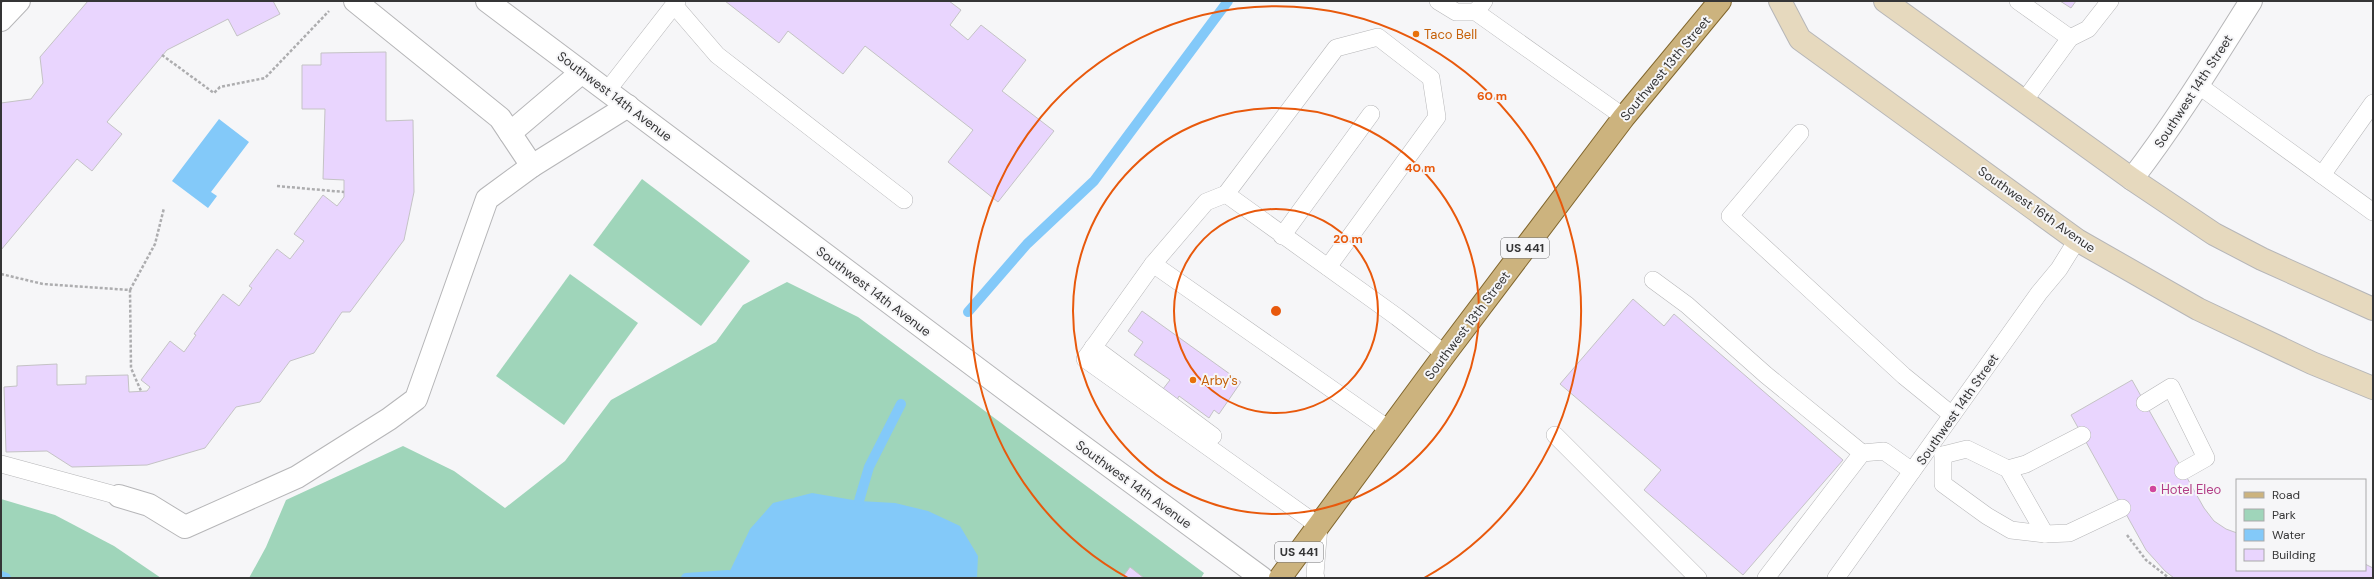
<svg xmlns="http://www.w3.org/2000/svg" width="2374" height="579" font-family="'DM Sans',sans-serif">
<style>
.green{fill:#9fd5ba}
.water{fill:#83c9f9}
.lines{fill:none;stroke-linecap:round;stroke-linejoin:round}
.stream{stroke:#83c9f9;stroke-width:10}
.building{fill:#e9d5fe;stroke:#c4c3c5}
.service-casing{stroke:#b6b6b8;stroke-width:18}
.minor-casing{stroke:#b6b6b8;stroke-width:24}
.secondary-casing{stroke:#b6b6b8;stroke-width:24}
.primary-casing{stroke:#81662d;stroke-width:24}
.path{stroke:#adadaf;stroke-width:2.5;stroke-dasharray:3 2;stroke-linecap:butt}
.service{stroke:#fff;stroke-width:17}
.minor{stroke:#fff;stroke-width:22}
.secondary{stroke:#e6d9be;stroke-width:22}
.primary{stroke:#ccb37e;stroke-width:22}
.ring{fill:none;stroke:#e8590c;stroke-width:2}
.food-dot{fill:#e8710a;stroke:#f6f6f8;stroke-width:1.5}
.hotel-dot{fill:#d1479c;stroke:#f6f6f8;stroke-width:1.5}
.labels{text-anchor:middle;stroke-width:4;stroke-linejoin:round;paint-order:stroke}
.shield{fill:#f6f6f8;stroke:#6f6f70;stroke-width:1}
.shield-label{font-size:12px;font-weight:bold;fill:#353536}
.food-label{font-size:13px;fill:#c56008;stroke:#f6f6f8;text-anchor:start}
.street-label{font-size:13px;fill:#353536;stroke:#f6f6f8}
.hotel-label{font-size:13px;fill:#b23c85;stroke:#f6f6f8;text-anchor:start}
.centre{fill:#e8590c;stroke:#f6f6f8;stroke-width:2}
.ring-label{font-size:12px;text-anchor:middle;font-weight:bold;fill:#e8590c;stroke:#f6f6f8;stroke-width:4;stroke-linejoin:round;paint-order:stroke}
</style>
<rect width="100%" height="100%" fill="#f6f6f8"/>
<g class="green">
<path d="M642,179L750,261L701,326L593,245Z"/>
<path d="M570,274L638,323L564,425L496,376Z"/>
<path d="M787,282L858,317L1204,573L1201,578H249L266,547L286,500L403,446L454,471L505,508L565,461L611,400L716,342L743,305Z"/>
<path d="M1,499L55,515L114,546L161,578H1Z"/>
</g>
<g class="water">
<path d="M219,119L249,142L211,192L217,196L208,208L172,181Z"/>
<path d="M812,493L859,501L895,503L928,511L960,526L978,556L977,578H728V575L750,529L773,503Z"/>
</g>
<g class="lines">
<g class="stream">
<path d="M968,312L1027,244L1094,181L1228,1"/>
<path d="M859,501L869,467L901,404"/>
<path d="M1,576L6,578"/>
<path d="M686,578L728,575"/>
</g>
</g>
<g class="building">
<path d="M88,1H273L280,14L237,36L228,19L167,50L107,122L122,134L92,171L77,159L1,250V103L31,99L43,83L40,57Z"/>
<path d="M725,1H949L961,10L950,25L968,40L981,25L1026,60L1002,91L1054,131L998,202L948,162L973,130L865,46L843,74L788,31L779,43Z"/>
<path d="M2060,1H2076L2071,8Z"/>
<path d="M386,52V121L413,120L414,192L404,240L350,312H342L314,353L290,361L260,402L236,407L205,448L147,465L72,467L47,451L6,452L4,387L17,386V366L57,364V385L86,384V376L128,375L129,392L147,391L150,387L141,380L170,341L184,352L196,335L194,334L223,294L239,306L252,288L249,286L277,249L290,259L304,241L294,234L323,195L337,206L344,197V180L323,179L325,109H302V65H321V53Z"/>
<path d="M1633,299L1664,326L1674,314L1843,460L1743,575L1644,490L1661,470L1560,384Z"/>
<path d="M1142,311L1241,382L1219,414L1214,410L1209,418L1179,396L1177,400L1163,389L1170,380L1134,355L1143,342L1128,331Z"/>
<path d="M2132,380L2204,508L2214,521L2226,529L2237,533V570H2365V564L2373,568V578H2174L2165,571L2146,550L2071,415Z"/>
<path d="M1130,567L1144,578H1122Z"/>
</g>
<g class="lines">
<defs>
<g id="service">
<path d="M677,1L674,5L717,55L904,200"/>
<path d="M1438,1L1456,12H1476L1624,117"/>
<path d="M2018,1L2070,38"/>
<path d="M1476,12L1484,1"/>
<path d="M2198,85L2373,212"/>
<path d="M607,91L674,5"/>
<path d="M2024,101L2070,38L2088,29L2110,1"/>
<path d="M1800,133L1730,216L1904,376L1952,415"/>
<path d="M2322,175L2373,103"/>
<path d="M1226,194L1397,317L1445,354"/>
<path d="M1282,236L1371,114"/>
<path d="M1153,264L1390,430"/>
<path d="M1653,280L1687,305L1766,375L1862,453"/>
<path d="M1093,347L1213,436"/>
<path d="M2145,403L2171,387L2206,458L2183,471"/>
<path d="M1555,435L1698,578"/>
<path d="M1943,455V484L1987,516L2011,530L2045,534L2069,533L2122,508"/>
<path d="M1943,455L1967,449L2008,469L2045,534"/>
<path d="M1,464L119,496"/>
<path d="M2008,469L2026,464L2082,435"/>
<path d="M1316,578L1315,574L1319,526L1085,359L1153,264L1206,202L1226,194L1336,48L1378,37L1431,78L1437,117L1328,267"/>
<path d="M1766,578L1862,453L1884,451L1912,471"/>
<path d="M1836,578L2039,293L2059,269L2077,240"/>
</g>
<g id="minor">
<path d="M487,1L1006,390L1262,578"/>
<path d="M1,20L19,1"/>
<path d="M510,133L582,72"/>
<path d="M532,166L628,106"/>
<path d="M2132,179C2176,122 2213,61 2251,1"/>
<path d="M119,496L149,505L185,527L297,477L389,419L416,399L487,199L532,166L500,118L355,1"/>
</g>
<g id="secondary">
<path d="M1780,1L1800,39L2077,240L2198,309L2312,363L2373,388"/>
<path d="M1885,1L2132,179L2214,234L2262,259L2373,309"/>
</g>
<path id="primary" d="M1280,578L1445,354L1624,117L1720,1"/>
</defs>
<use href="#service" class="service-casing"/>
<use href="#minor" class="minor-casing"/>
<use href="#secondary" class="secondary-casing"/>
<use href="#primary" class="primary-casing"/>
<g class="path">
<path d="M162,55L214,93L220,87L265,78L329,11"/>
<path d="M277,186L344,192"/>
<path d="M1,274L43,284L130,290L131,368L141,391"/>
<path d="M130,290L155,244L164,208"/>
<path d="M2127,535L2146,560L2169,578"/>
</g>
<use href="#service" class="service"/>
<use href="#minor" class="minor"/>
<use href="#secondary" class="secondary"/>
<use href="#primary" class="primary"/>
</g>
<g class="ring">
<circle cx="1276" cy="311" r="102"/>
<circle cx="1276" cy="311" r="203"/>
<path d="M1128 578A305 305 0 1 1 1424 578"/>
</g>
<g class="food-dot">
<circle cx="1416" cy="34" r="4"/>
<circle cx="1193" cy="380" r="4"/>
</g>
<circle class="hotel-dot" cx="2153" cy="489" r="4"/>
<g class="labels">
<g class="shield">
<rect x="1501" y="238" width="48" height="20" rx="3"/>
<rect x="1275" y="542" width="48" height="20" rx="3"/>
</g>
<g class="shield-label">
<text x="1525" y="252">US 441</text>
<text x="1299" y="556">US 441</text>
</g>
<g class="food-label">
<text x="1424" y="39">Taco Bell</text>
<text x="1201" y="385">Arby's</text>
</g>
<g class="street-label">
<text transform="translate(1665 68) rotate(-50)" y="5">Southwest 13th Street</text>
<text transform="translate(2193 91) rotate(-57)" y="5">Southwest 14th Street</text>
<text transform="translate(615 96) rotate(37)" y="5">Southwest 14th Avenue</text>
<text transform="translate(2037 209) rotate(35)" y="5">Southwest 16th Avenue</text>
<text transform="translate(874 291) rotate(37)" y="5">Southwest 14th Avenue</text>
<text transform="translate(1467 325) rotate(-53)" y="5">Southwest 13th Street</text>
<text transform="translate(1957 409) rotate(-55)" y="5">Southwest 14th Street</text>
<text transform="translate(1134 484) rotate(36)" y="5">Southwest 14th Avenue</text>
</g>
<g class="hotel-label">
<text x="2161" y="494">Hotel Eleo</text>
</g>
</g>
<circle cx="1276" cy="311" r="6" class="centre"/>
<g class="ring-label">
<text x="1492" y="100">60 m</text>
<text x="1420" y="172">40 m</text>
<text x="1348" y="243">20 m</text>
</g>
<rect width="2374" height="579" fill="none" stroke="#353536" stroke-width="4"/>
<rect x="2236" y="479" width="130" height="92" fill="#f6f6f8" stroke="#a9a9aa"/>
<rect x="2244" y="492" width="20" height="6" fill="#ccb37e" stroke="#a9a9aa"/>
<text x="2272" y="499" font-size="12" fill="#353536">Road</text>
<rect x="2244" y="509" width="20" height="12" fill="#9fd5ba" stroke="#a9a9aa"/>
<text x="2272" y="519" font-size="12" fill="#353536">Park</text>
<rect x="2244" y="529" width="20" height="12" fill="#83c9f9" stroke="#a9a9aa"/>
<text x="2272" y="539" font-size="12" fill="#353536">Water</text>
<rect x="2244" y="549" width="20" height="12" fill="#e9d5fe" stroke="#a9a9aa"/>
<text x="2272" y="559" font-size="12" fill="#353536">Building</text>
</svg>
